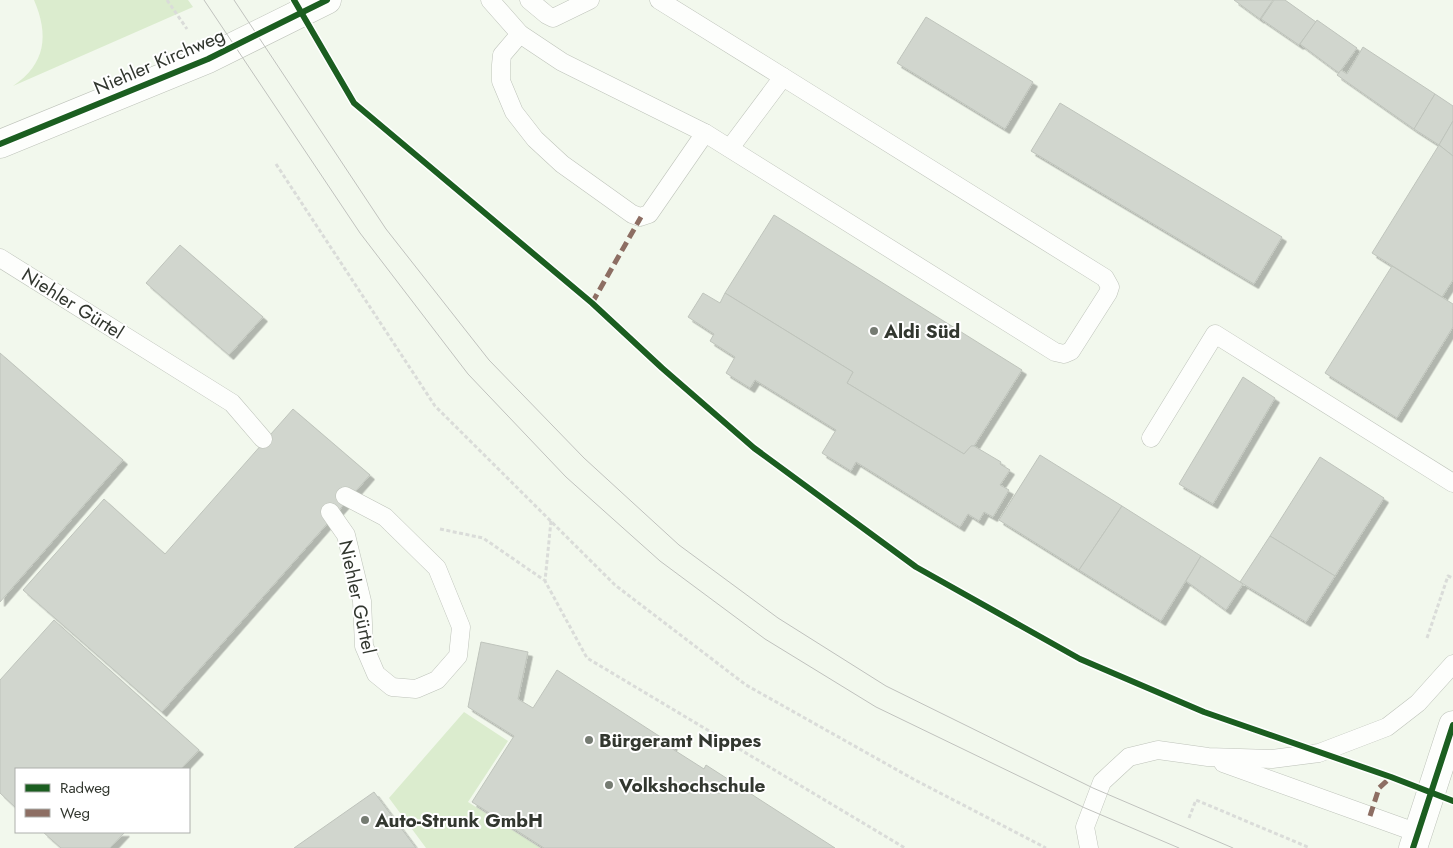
<svg xmlns="http://www.w3.org/2000/svg" width="1453" height="848" font-family="Jost,sans-serif">
<style>
.green{fill:#dbecce}
.building{fill:#d1d6ce;stroke:#bfc4bc;filter:url(#shadow)}
.lines{fill:none;stroke-linecap:round;stroke-linejoin:round}
.lane-casing{stroke:#bec3ba;stroke-width:19}
.street-casing{stroke:#bec3ba;stroke-width:29}
.secondary-casing{stroke:#bec3ba;stroke-width:29}
.path{stroke:#dadcd9;stroke-width:3;stroke-dasharray:4 2.5;stroke-linecap:butt}
.lane{stroke:#fdfefc;stroke-width:18}
.street{stroke:#fdfefc;stroke-width:28}
.secondary{stroke:#fdfefc;stroke-width:28}
.tram{stroke:#c0c2be;stroke-width:1}
.quiet{stroke:#8d6e63;stroke-width:5;stroke-dasharray:10 5;stroke-linecap:butt}
.cycleway-casing{stroke:#fff;stroke-width:9}
.cycleway{stroke:#1b5e20;stroke-width:6}
.poi-dot{fill:#757b72;stroke:#fff;stroke-width:2}
.labels{text-anchor:middle;stroke-width:4;stroke-linejoin:round;paint-order:stroke}
.street-label{font-size:19px;fill:#32372f;stroke:#fff}
.poi-label{font-size:19px;font-weight:bold;fill:#32372f;stroke:#fff;text-anchor:start}
</style>
<defs>
<filter id="shadow"><feDropShadow dx="4.5" dy="4.5" stdDeviation="0" flood-color="#0004"/></filter>
</defs>
<rect width="100%" height="100%" fill="#f2f8ed"/>
<g class="green">
<path d="M34,0H188L193,7L13,86C46,64 49,35 34,0Z"/>
<path d="M464,712L508,741L468,802L540,848H426L389,798Z"/>
</g>
<g class="building">
<path d="M1234,0H1273L1260,19Z"/>
<path d="M1274,0H1285L1316,22L1299,45L1261,19Z"/>
<path d="M926,17L1033,82L1005,129L897,63Z"/>
<path d="M1317,20L1357,48L1339,73L1300,44Z"/>
<path d="M1363,47L1435,94L1414,129L1337,75L1341,70L1347,74Z"/>
<path d="M1435,94L1453,106V121L1439,145L1414,129Z"/>
<path d="M1060,103L1282,237L1254,284L1031,151Z"/>
<path d="M1453,121V156L1439,145Z"/>
<path d="M1439,145L1453,156V280L1442,297L1372,253Z"/>
<path d="M774,215L1022,370L974,446H971L964,454L847,383L853,372L725,293Z"/>
<path d="M180,245L263,317L229,355L146,283Z"/>
<path d="M1392,266L1453,304V327L1397,418L1325,373Z"/>
<path d="M703,293L720,303L725,293L853,372L847,383L964,454L971,446H974L1001,462L1000,464L1010,470L1000,485L1009,490L993,517L984,512L979,521L968,514L960,527L856,462L851,471L822,453L836,430L755,380L750,388L726,373L735,357L710,341L714,334L688,317Z"/>
<path d="M0,353L123,460L0,602Z"/>
<path d="M1243,377L1275,398L1213,504L1179,484Z"/>
<path d="M293,409L370,475L162,712L23,590L104,499L165,554Z"/>
<path d="M1040,455L1122,506L1079,570L999,520Z"/>
<path d="M1320,457L1384,498L1335,576L1270,536Z"/>
<path d="M1122,506L1201,556L1161,621L1079,570Z"/>
<path d="M1270,536L1335,576L1306,622L1240,582Z"/>
<path d="M1201,556L1243,584L1226,610L1186,581Z"/>
<path d="M54,620L199,750L181,769H16V808L0,793V680Z"/>
<path d="M481,642L528,652L518,699L533,708L557,670L673,745L671,748L704,769L706,765L835,848H544L472,802L514,736L468,707Z"/>
<path d="M374,792L416,848H294Z"/>
<path d="M43,832H125L110,848H61Z"/>
</g>
<g class="lines">
<defs>
<g id="lane">
<path d="M490,0L520,34L562,62L705,133L1055,352L1064,354L1071,351L1108,293L1110,287L1105,278L783,77"/>
<path d="M529,0L547,15L553,18L590,0"/>
<path d="M659,0L783,77L730,148"/>
<path d="M520,34L502,55L501,65V81L514,112L535,139L562,164L632,214L640,217L649,214L705,133"/>
<path d="M0,258L232,403L263,439"/>
<path d="M1151,438L1215,334L1453,483"/>
<path d="M330,512L346,535L362,601L364,646L376,674L392,687L416,689L437,680L458,656L461,627L437,568L385,517L345,496"/>
<path d="M1223,763L1418,833"/>
<path d="M1089,848L1085,827L1102,782L1129,757L1158,750L1208,757L1272,759L1319,753L1387,727L1418,703L1453,664"/>
</g>
<path id="street" d="M0,144L208,59L327,0"/>
<path id="secondary" d="M1413,848L1453,725"/>
</defs>
<use href="#lane" class="lane-casing"/>
<use href="#street" class="street-casing"/>
<use href="#secondary" class="secondary-casing"/>
<g class="path">
<path d="M167,0L187,29"/>
<path d="M276,164L435,406L615,585L746,685L915,780L1046,848"/>
<path d="M551,521L545,581L587,658L905,848"/>
<path d="M440,529L483,538L544,580"/>
<path d="M1427,638L1448,576L1453,578"/>
<path d="M1189,818L1196,800L1310,848"/>
</g>
<use href="#lane" class="lane"/>
<use href="#street" class="street"/>
<use href="#secondary" class="secondary"/>
<g class="tram">
<path d="M204,0L360,233L468,374L566,477L660,561L765,639L876,707L1085,808L1179,848"/>
<path d="M234,0L386,229L489,360L584,458L679,545L778,618L886,686L1093,788L1233,848"/>
</g>
<g class="quiet">
<path d="M592,303L641,217"/>
<path d="M1370,816L1379,788L1391,777"/>
</g>
<defs>
<g id="cycleway">
<path d="M294,0L354,103L592,303L662,368L754,448L916,567L1080,659L1204,712L1391,777L1453,801"/>
<path d="M0,144L208,59L327,0"/>
<path d="M1413,848L1453,725"/>
</g>
</defs>
<use href="#cycleway" class="cycleway-casing"/>
<use href="#cycleway" class="cycleway"/>
</g>
<g class="poi-dot">
<circle cx="874" cy="331" r="5"/>
<circle cx="589" cy="740" r="5"/>
<circle cx="609" cy="785" r="5"/>
<circle cx="365" cy="820" r="5"/>
</g>
<g class="labels">
<g class="street-label">
<text transform="translate(159 61) rotate(-23)" y="7">Niehler Kirchweg</text>
<text transform="translate(73 303) rotate(32)" y="7">Niehler Gürtel</text>
<text transform="translate(358 597) rotate(78)" y="7">Niehler Gürtel</text>
</g>
<g class="poi-label">
<text x="884" y="338">Aldi Süd</text>
<text x="599" y="747">Bürgeramt Nippes</text>
<text x="619" y="792">Volkshochschule</text>
<text x="375" y="827">Auto-Strunk GmbH</text>
</g>
</g>
<rect x="15" y="768" width="175" height="65" fill="#ffffff" stroke="#adafac"/>
<rect x="25" y="784" width="25" height="8" fill="#1b5e20" stroke="#adafac"/>
<text x="60" y="793" font-size="15" fill="#32372f">Radweg</text>
<rect x="25" y="809" width="25" height="8" fill="#8d6e63" stroke="#adafac"/>
<text x="60" y="818" font-size="15" fill="#32372f">Weg</text>
</svg>
